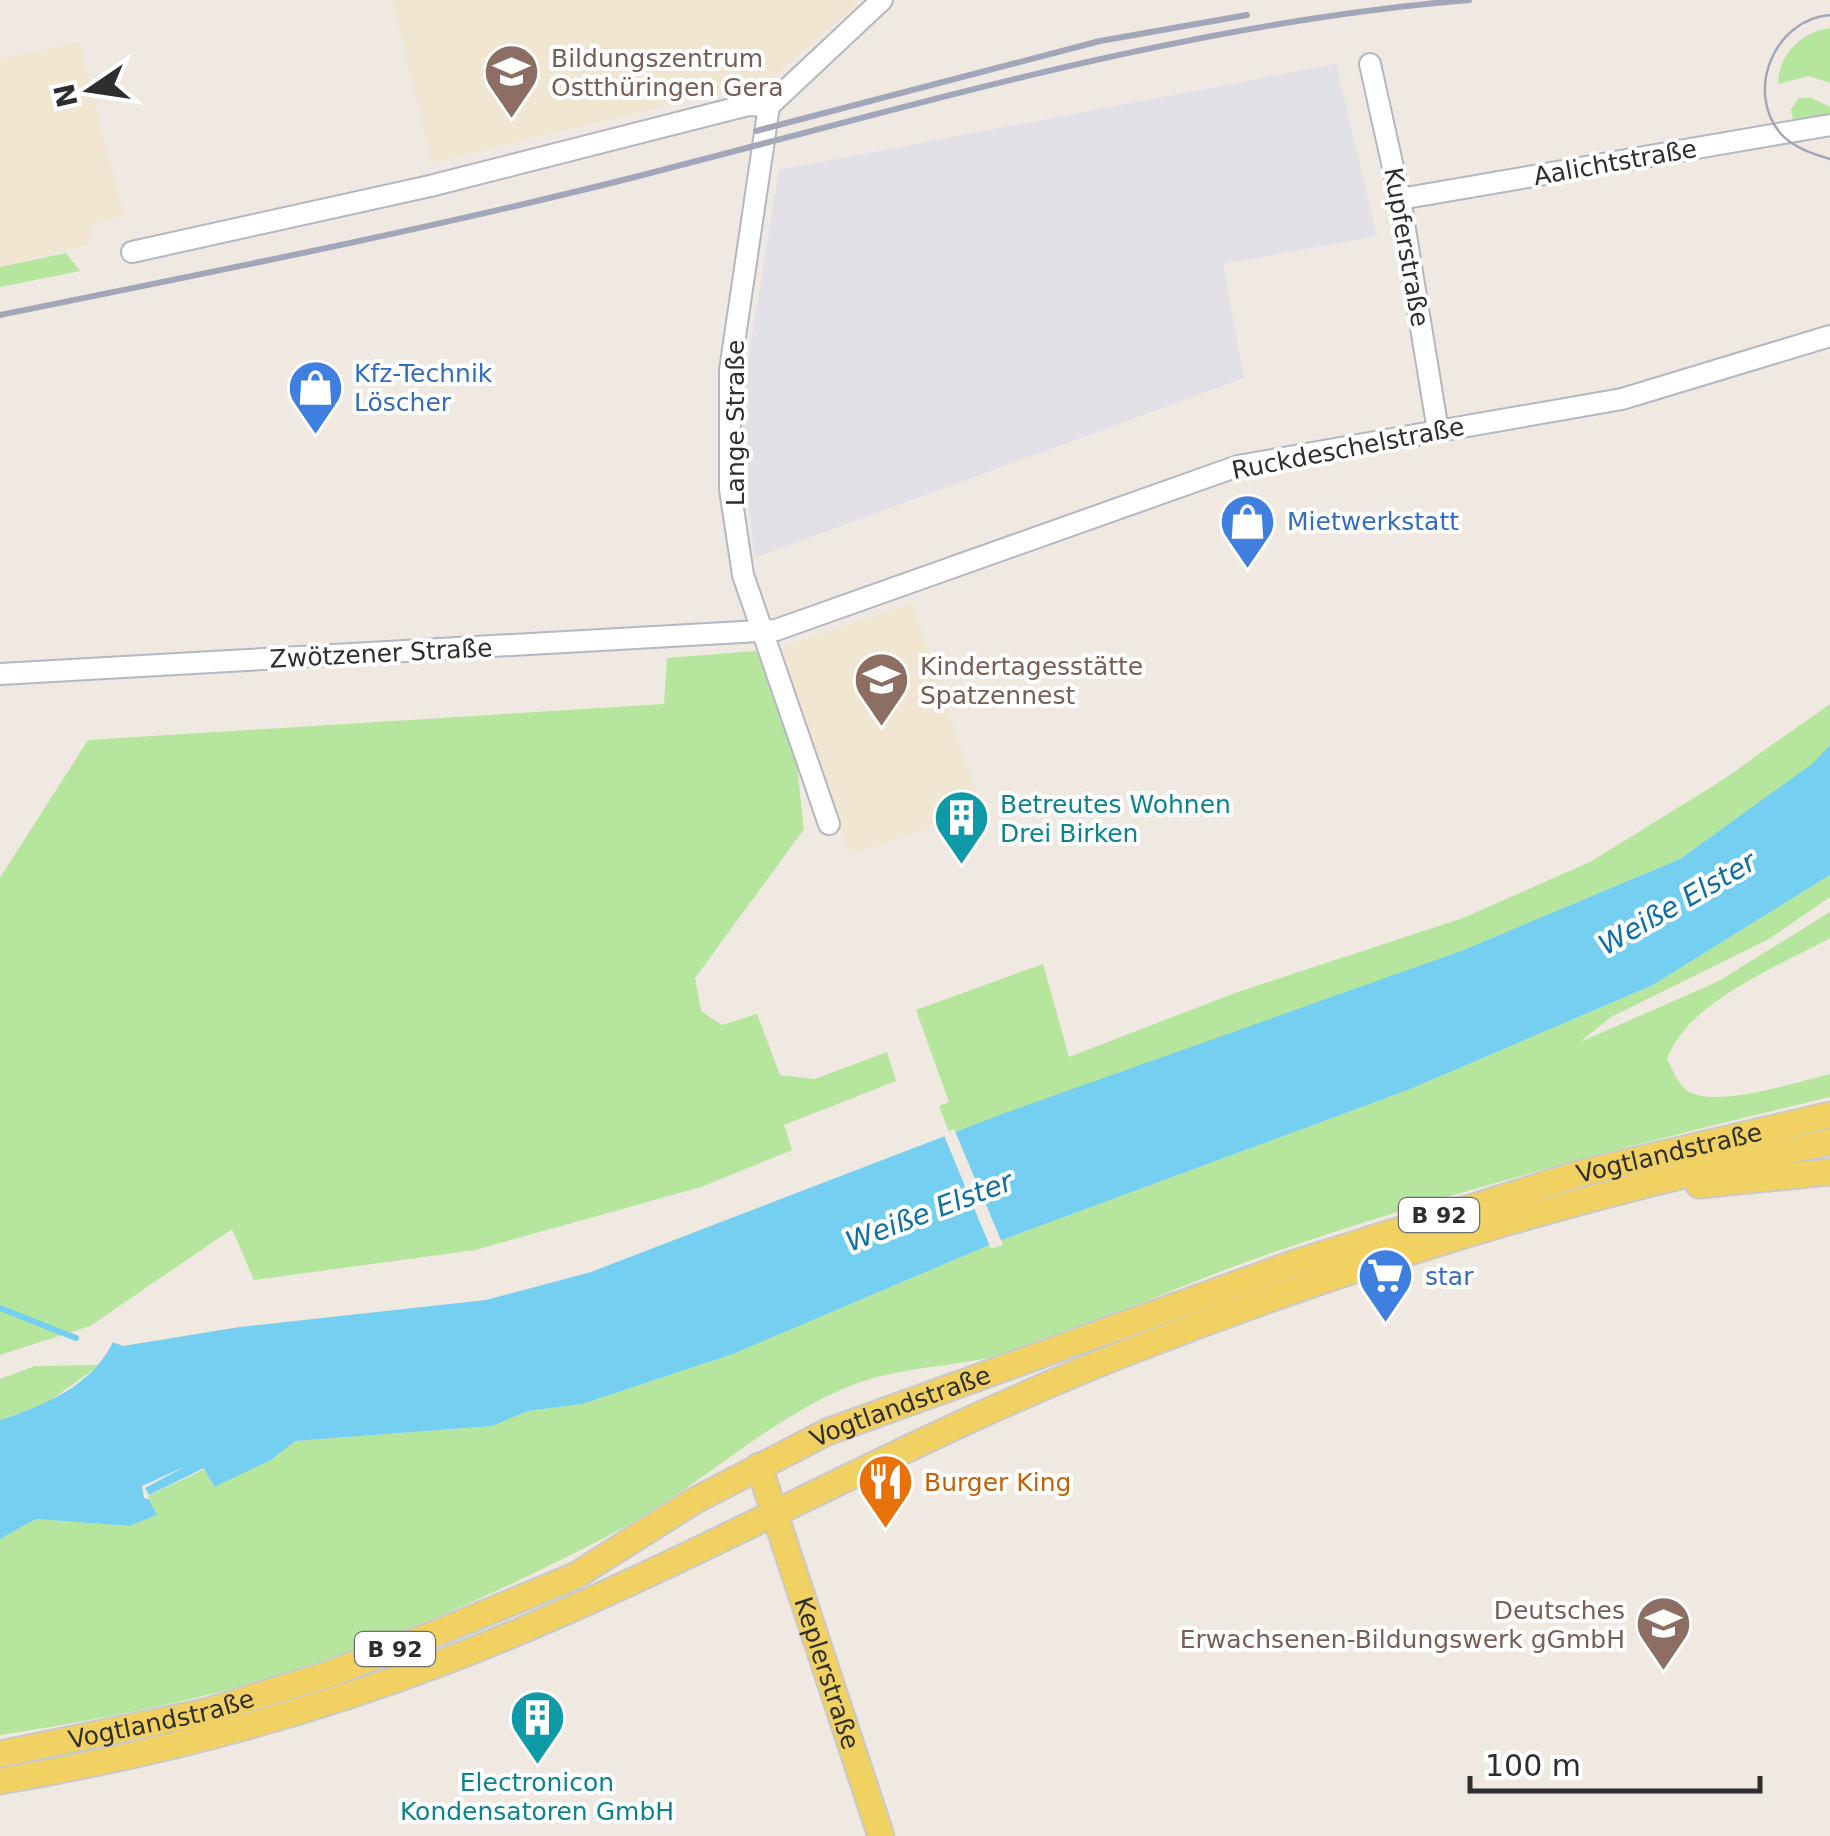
<svg xmlns="http://www.w3.org/2000/svg" width="1830" height="1836" font-family="'DejaVu Sans',sans-serif">
<style>
.industrial{fill:#e3e1e8}
.education{fill:#f0e6d1}
.green{fill:#b6e59e}
.water{fill:#75cff0}
.pier{fill:#efe9e1}
.lines{fill:none;stroke-linecap:round;stroke-linejoin:round}
.stream{stroke:#75cff0;stroke-width:6}
.minor-casing{stroke:#b4b7c1;stroke-width:24}
.major-casing{stroke:#c9c9c9;stroke-width:29}
.minor{stroke:#fff;stroke-width:20}
.major{stroke:#f2d163;stroke-width:25}
.tram{stroke:#a3a6b8;stroke-width:2.5}
.rail{stroke:#a3a6b8;stroke-width:6}
.labels{text-anchor:middle;stroke-width:8;stroke-linejoin:round;paint-order:stroke}
.shield{fill:#fff;stroke:#6d6d6d;stroke-width:2.5}
.shield-label{font-size:22px;font-weight:bold;fill:#2e2e2e}
.education-label{font-size:25px;fill:#785e54;stroke:#fff;text-anchor:start}
.street-label{font-size:25px;fill:#2e2e2e;stroke:#fff}
.shop-label{font-size:25px;fill:#366cbe;stroke:#fff;text-anchor:start}
.culture-label{font-size:25px;fill:#0d838f;stroke:#fff;text-anchor:start}
.food-label{font-size:25px;fill:#c56008;stroke:#fff;text-anchor:start}
.water-label{font-size:28px;font-style:italic;fill:#0d6fa3;stroke:#fff}
</style>
<rect width="100%" height="100%" fill="#efe9e1"/>
<path class="industrial" d="M1336,64L1377,236L1223,264L1244,378L754,558L740,410L779,170Z"/>
<g class="education">
<path d="M392,0H861L770,80L432,163Z"/>
<path d="M79,42L124,216L94,223L88,244L0,267V59Z"/>
<path d="M912,603L982,810L849,855L780,648Z"/>
</g>
<g class="green">
<path d="M1830,28V83L1809,76L1778,84C1779,54 1801,32 1830,28Z"/>
<path d="M1799,98H1812L1830,107V116L1793,120L1791,109Z"/>
<path d="M66,253L80,271L0,287V267Z"/>
<path d="M756,651L795,748L804,829L695,978L701,1011L722,1025L757,1014L780,1075L815,1079L887,1052L896,1081L784,1125L792,1150L701,1187L475,1250L254,1280L232,1229L90,1326L0,1355V878L88,740L664,704L667,658Z"/>
<path d="M1830,704V745L1813,764L1680,859L1461,951L951,1137L939,1106L949,1102L916,1010L1043,964L1069,1057L1235,993L1463,918L1590,862L1721,781Z"/>
<path d="M1830,875V897L1769,939L1611,1017L1580,1042L1717,982L1830,912V938C1778,967 1688,1001 1667,1059C1672,1067 1676,1080 1683,1087C1706,1113 1799,1081 1830,1074V1097C1639,1143 1448,1191 1263,1256C1183,1284 1105,1320 1025,1348C964,1369 904,1363 845,1388C763,1423 699,1487 621,1529C521,1582 414,1631 306,1667C208,1699 102,1719 0,1735V1539L36,1519L130,1526L157,1515L148,1496L205,1469L213,1486L271,1460L295,1441L492,1426L528,1411L582,1404L733,1354L994,1243L1408,1090L1653,985Z"/>
<path d="M100,1365L45,1404L0,1420V1379L35,1366Z"/>
</g>
<path class="water" d="M1830,745V875L1653,985L1408,1090L994,1243L733,1354L582,1404L528,1411L492,1426L295,1441L271,1460L214,1487L204,1468L149,1495L145,1488L186,1466L142,1486L144,1498L149,1499L157,1515L130,1526L36,1519L0,1539V1420C45,1405 92,1386 113,1342L123,1346L240,1327L486,1300L591,1272L1005,1113L1461,951L1680,859L1812,764Z"/>
<path class="pier" d="M954,1129L1003,1245L991,1249L943,1133Z"/>
<g class="lines">
<path class="stream" d="M0,1308L76,1338"/>
<defs>
<g id="minor">
<path d="M1370,64L1400,199L1438,431"/>
<path d="M1400,199L1830,125"/>
<path d="M132,252L430,186L748,105L769,106"/>
<path d="M0,674L776,630L1238,466L1622,399L1830,336"/>
<path d="M829,824L743,575L730,489V370L769,106L882,0"/>
</g>
<g id="major">
<path d="M1699,1185L1830,1172"/>
<path id="s1" d="M759,1466L881,1836"/>
<path id="s2" d="M0,1754L205,1712L329,1674L437,1633L575,1576L694,1501L827,1432L1295,1263L1582,1173L1830,1115"/>
<path d="M0,1781C152,1755 299,1717 443,1662C677,1573 895,1443 1128,1352C1354,1263 1592,1191 1830,1142"/>
</g>
</defs>
<use href="#minor" class="minor-casing"/>
<use href="#major" class="major-casing"/>
<use href="#minor" class="minor"/>
<use href="#major" class="major"/>
<path class="tram" d="M1830,15C1775,19 1744,91 1781,134C1794,148 1813,154 1830,159"/>
<g class="rail">
<path d="M756,131L1100,41L1247,15"/>
<path d="M0,315C212,272 425,230 635,177C910,107 1186,23 1469,0"/>
</g>
</g>
<defs>
<symbol id="school-pin" viewBox="-11 -11 22 30"><path d="M0 17L-7.5 6A9.5 9.5 0 1 1 7.5 6Z" fill="#8d6e63" stroke="#fff"/><path d="M0-5L7-2L0 1L-7-2ZM-4 1L0 2.5L4 1V4Q0 6-4 4Z" fill="#fff"/></symbol>
<symbol id="shop-pin" viewBox="-11 -11 22 30"><path d="M0 17L-7.5 6A9.5 9.5 0 1 1 7.5 6Z" fill="#3f7fe0" stroke="#fff"/><path d="M-5-2.5h2.3a2.7 3.5 0 0 1 5.4 0H5L5.5 6h-11ZM-1.5-2.5h3a1.5 2.3 0 0 0-3 0Z" fill="#fff"/></symbol>
<symbol id="building-pin" viewBox="-11 -11 22 30"><path d="M0 17L-7.5 6A9.5 9.5 0 1 1 7.5 6Z" fill="#0f9aa8" stroke="#fff"/><path d="M-4-6H4V6H1V3H-1V6H-4ZM-2.5-4.3h1.7v1.8h-1.7ZM.8-4.3h1.7v1.8H.8ZM-2.5-1h1.7V.8h-1.7ZM.8-1h1.7V.8H.8Z" fill="#fff"/></symbol>
<symbol id="supermarket-pin" viewBox="-11 -11 22 30"><path d="M0 17L-7.5 6A9.5 9.5 0 1 1 7.5 6Z" fill="#3f7fe0" stroke="#fff"/><path d="M-6-5.5h2.5l.6 2H6L4.5 2H-2.5L-4.4-4H-6ZM-1.5 3.2a1.3 1.3 0 1 0 .1 0ZM3 3.2a1.3 1.3 0 1 0 .1 0Z" fill="#fff"/></symbol>
<symbol id="restaurant-pin" viewBox="-11 -11 22 30"><path d="M0 17L-7.5 6A9.5 9.5 0 1 1 7.5 6Z" fill="#e8710a" stroke="#fff"/><path d="M-5-6h1v4h1v-4h1v4h1v-4h1v5L-1.5 .5V6h-2V.5L-5-1ZM5-6V6H3V1.5H1.5Q1.5-4 5-6Z" fill="#fff"/></symbol>
</defs>
<g fill-rule="evenodd">
<use href="#school-pin" x="480" y="40" width="63" height="86"/>
<use href="#shop-pin" x="284" y="356" width="63" height="86"/>
<use href="#shop-pin" x="1216" y="490" width="63" height="86"/>
<use href="#school-pin" x="850" y="648" width="63" height="86"/>
<use href="#building-pin" x="930" y="786" width="63" height="86"/>
<use href="#supermarket-pin" x="1354" y="1244" width="63" height="86"/>
<use href="#restaurant-pin" x="854" y="1450" width="63" height="86"/>
<use href="#school-pin" x="1632" y="1592" width="63" height="86"/>
<use href="#building-pin" x="506" y="1686" width="63" height="86"/>
</g>
<g class="labels">
<g class="shield">
<rect x="1399" y="1198" width="80" height="34" rx="8"/>
<rect x="355" y="1632" width="80" height="34" rx="8"/>
</g>
<g class="shield-label">
<text x="1439" y="1223">B 92</text>
<text x="395" y="1657">B 92</text>
</g>
<g class="education-label">
<text x="551" y="67">Bildungszentrum<tspan x="551" dy="29">Ostthüringen Gera</tspan></text>
<text x="920" y="675">Kindertagesstätte<tspan x="920" dy="29">Spatzennest</tspan></text>
<text x="1625" y="1619" text-anchor="end">Deutsches<tspan x="1625" dy="29">Erwachsenen-Bildungswerk gGmbH</tspan></text>
</g>
<g class="street-label">
<text transform="translate(1615 162) rotate(-10)" y="9">Aalichtstraße</text>
<text transform="translate(1407 247) rotate(80)" y="9">Kupferstraße</text>
<text transform="translate(735 423) rotate(-90)" y="9">Lange Straße</text>
<text transform="translate(1348 448) rotate(-11)" y="9">Ruckdeschelstraße</text>
<text transform="translate(381 653) rotate(-3)" y="9">Zwötzener Straße</text>
<text dy="9" stroke="none"><textPath href="#s2" startOffset="1782">Vogtlandstraße</textPath></text>
<text dy="9" stroke="none"><textPath href="#s2" startOffset="972">Vogtlandstraße</textPath></text>
<text dy="9" stroke="none"><textPath href="#s1" startOffset="218">Keplerstraße</textPath></text>
<text dy="9" stroke="none"><textPath href="#s2" startOffset="165">Vogtlandstraße</textPath></text>
</g>
<g class="shop-label">
<text x="354" y="382">Kfz-Technik<tspan x="354" dy="29">Löscher</tspan></text>
<text x="1287" y="530">Mietwerkstatt</text>
<text x="1425" y="1285">star</text>
</g>
<g class="culture-label">
<text x="1000" y="813">Betreutes Wohnen<tspan x="1000" dy="29">Drei Birken</tspan></text>
<text x="537" y="1791" text-anchor="middle">Electronicon<tspan x="537" dy="29">Kondensatoren GmbH</tspan></text>
</g>
<g class="food-label">
<text x="924" y="1491">Burger King</text>
</g>
<g class="water-label">
<text transform="translate(1677 903) rotate(-30)" y="10">Weiße Elster</text>
<text transform="translate(929 1211) rotate(-21)" y="10">Weiße Elster</text>
</g>
</g>
<g transform="translate(90 90) rotate(257)" stroke="#ffffff" stroke-width="8" paint-order="stroke">
<path d="M0-8L18 38L0 25L-18 38Z" fill="#2e2e2e"/>
<text y="-15" font-size="28" font-weight="bold" text-anchor="middle" fill="#2e2e2e">N</text>
</g>
<path d="M1470 1776v15h290v-15" fill="none" stroke="#2e2e2e" stroke-width="5"/>
<text x="1485" y="1776" font-size="30" fill="#2e2e2e" stroke="#ffffff" stroke-width="8" paint-order="stroke">100 m</text>
</svg>
